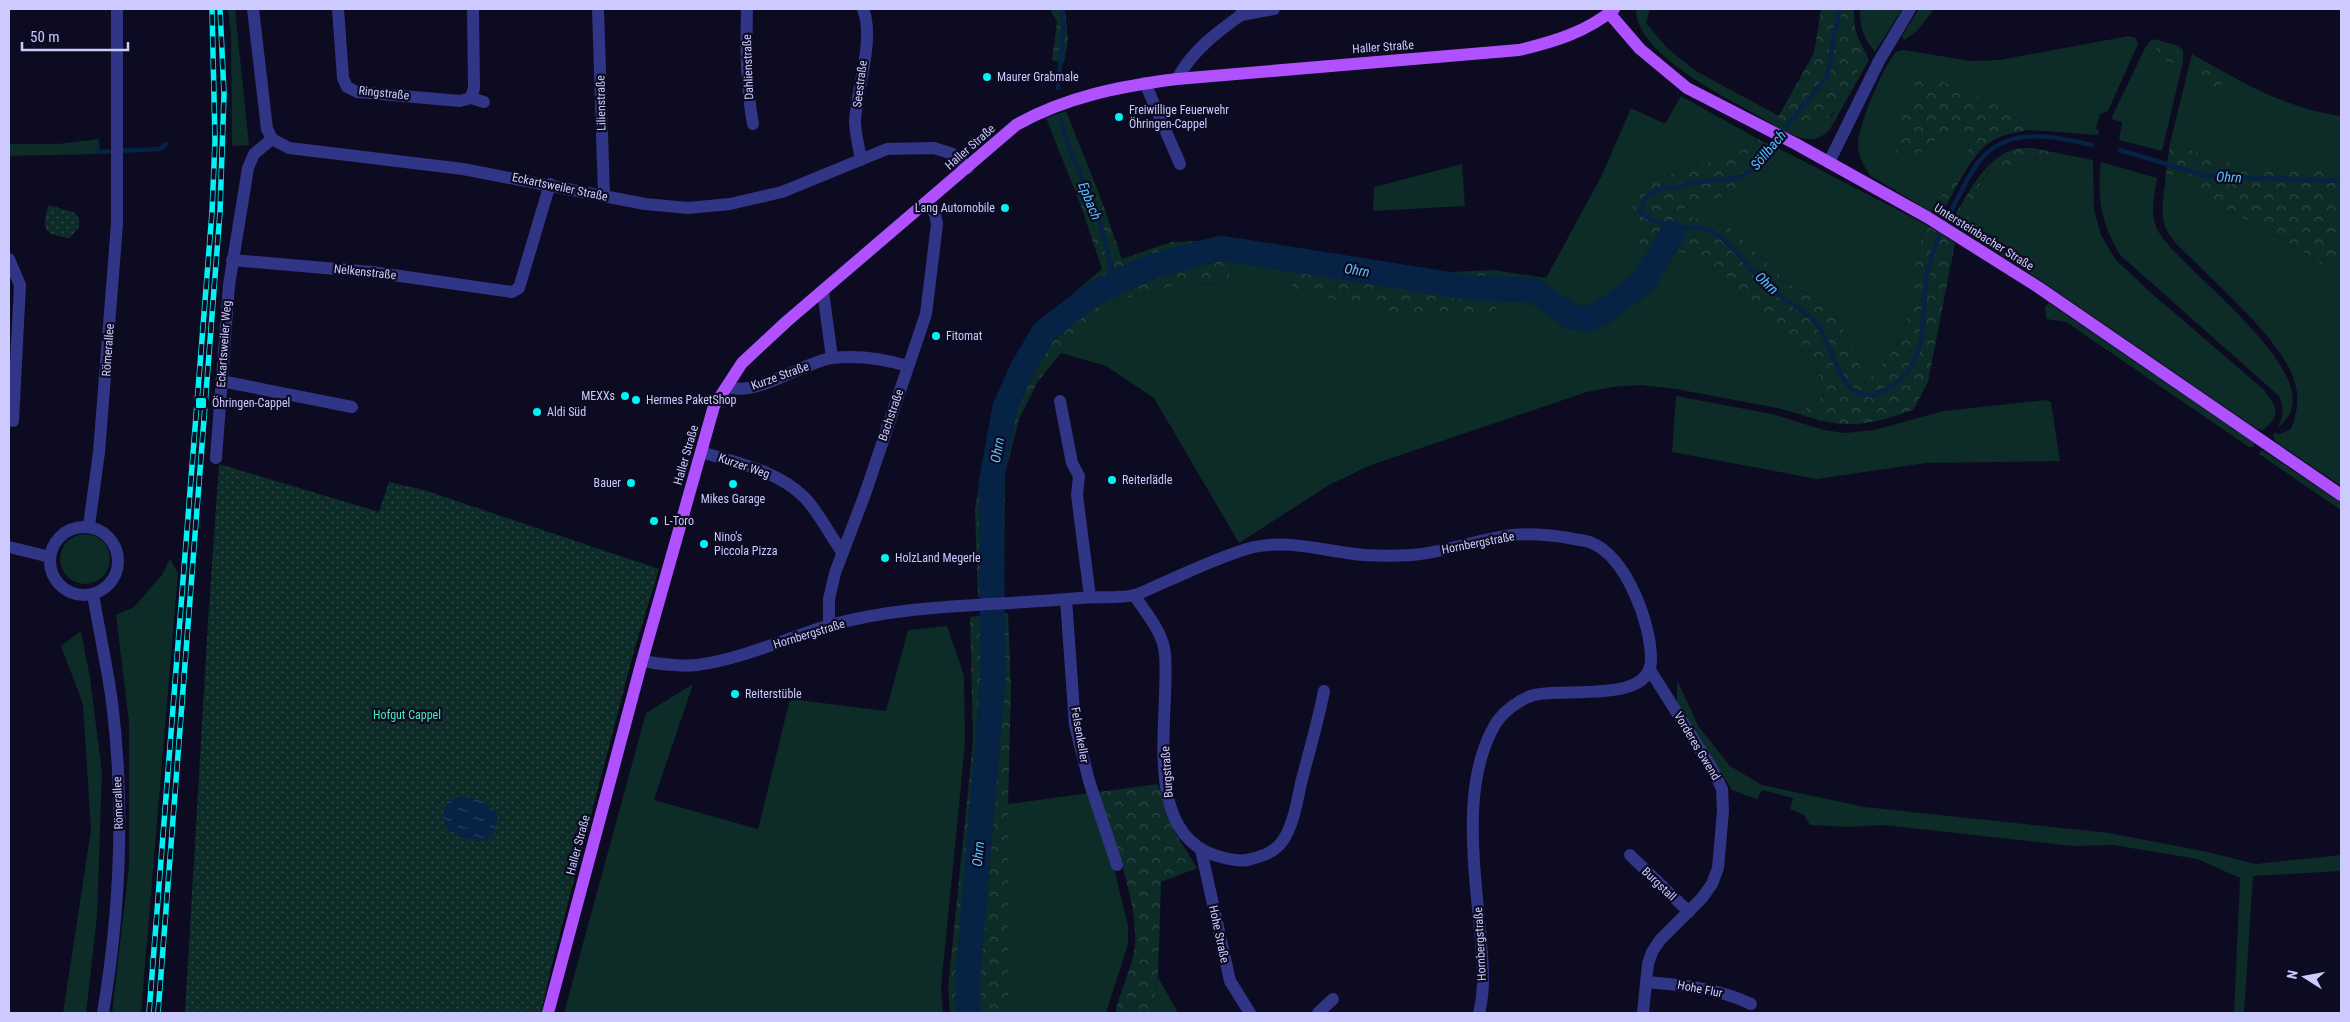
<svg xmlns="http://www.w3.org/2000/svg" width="2350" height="1022" font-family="'Roboto Condensed',sans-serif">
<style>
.grass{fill:#0d2b27}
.forest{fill:url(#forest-crowns)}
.park{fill:url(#park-dots)}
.water{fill:url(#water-ripples)}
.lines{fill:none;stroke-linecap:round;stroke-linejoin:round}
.stream{stroke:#062244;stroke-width:4.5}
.river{stroke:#062244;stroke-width:25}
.minor{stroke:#313585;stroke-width:12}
.major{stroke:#af51ff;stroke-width:12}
.rail-casing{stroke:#00f3f5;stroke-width:5.5}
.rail{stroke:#0c0b21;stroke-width:4;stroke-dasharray:11;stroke-linecap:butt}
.poi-dot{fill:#00f3f5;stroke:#0c0b21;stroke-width:2}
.labels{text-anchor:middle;stroke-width:4.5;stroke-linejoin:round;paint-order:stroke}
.street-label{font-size:12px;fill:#cccaff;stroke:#0c0b21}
.poi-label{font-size:12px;fill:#cccaff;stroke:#0c0b21;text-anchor:start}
.park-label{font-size:12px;fill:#4aebb4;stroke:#0c0b21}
.water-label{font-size:14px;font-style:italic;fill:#58c1ff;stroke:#0c0b21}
</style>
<defs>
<pattern id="forest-crowns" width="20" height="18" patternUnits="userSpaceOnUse" patternTransform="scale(1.25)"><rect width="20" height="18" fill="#0d2b27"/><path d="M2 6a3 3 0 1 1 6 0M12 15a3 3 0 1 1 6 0" fill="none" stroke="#2f4847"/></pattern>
<pattern id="park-dots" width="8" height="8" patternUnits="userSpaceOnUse" patternTransform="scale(1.25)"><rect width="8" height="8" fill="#0d2b27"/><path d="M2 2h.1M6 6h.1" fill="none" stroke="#2f4847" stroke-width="1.8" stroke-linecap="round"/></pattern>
<pattern id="water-ripples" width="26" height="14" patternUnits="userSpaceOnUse" patternTransform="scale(1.25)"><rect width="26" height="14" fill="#062244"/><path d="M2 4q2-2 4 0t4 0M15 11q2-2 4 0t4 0" fill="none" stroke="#294160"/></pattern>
</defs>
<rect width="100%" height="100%" fill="#0c0b21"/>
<g class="grass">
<path d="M228,9H235L249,145L232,146L231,34Z"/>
<path d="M1636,9H1650L1646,23L1667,48L1696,71L1803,129L1832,116L1866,53L1869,60L1829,131C1822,136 1817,140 1808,139C1795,139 1769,122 1757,115C1723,96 1635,53 1636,9Z"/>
<path d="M1860,9H1902L1875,52C1864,39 1859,26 1860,9Z"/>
<path d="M1919,9H1934L1917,31L1904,40L1902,36Z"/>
<path d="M2129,36L2136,38L2138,44L2108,111L2100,114L2096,128L2099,131L2098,135L2028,130L2017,119L1974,95L1920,153L1947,131L1962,134L1970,138L1967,156L1931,212L1871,176C1863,166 1857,154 1858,141C1861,120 1882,68 1896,52L1903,50L1972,61L1999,60Z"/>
<path d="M2154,39L2179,46L2183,51V62L2162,151L2119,140L2122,122L2111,119L2144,50L2149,42Z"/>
<path d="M2192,54C2242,82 2284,108 2341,116V165H2238L2170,143Z"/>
<path d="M1681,96L1758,139L1737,153L1646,182L1678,252L1701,258L1786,334L1817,367L1824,395L1799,414L1777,408L1676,389L1641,385L1612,387L1587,392L1371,465L1329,485L1239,543L1154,398L1106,366L1061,353L1119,300L1176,285L1230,284L1231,240L1299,251L1291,290L1497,314L1494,270L1546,278L1602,175L1631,108L1665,124Z"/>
<path d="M1066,111L1100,196L1081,206L1046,118Z"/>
<path d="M99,139L100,154L9,156V144H58Z"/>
<path d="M1784,151L1925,224L1915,263V301L1895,349L1865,384L1854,346L1832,311L1785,280L1729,227L1671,212L1749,188Z"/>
<path d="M2072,156L2093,160L2094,210L2101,235L2115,259L2149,291L2263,389C2276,405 2283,415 2263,430L2257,429L2040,280L1961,230L1983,195L1978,189L1989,170L2009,175L2031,158L2067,162Z"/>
<path d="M2101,162L2157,178C2155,193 2150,212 2156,227C2173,267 2343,380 2278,427C2284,415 2284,408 2279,396L2120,255C2101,222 2097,200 2101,162Z"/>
<path d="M1462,164L1465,206L1373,211L1374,187Z"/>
<path d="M2166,173L2180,177L2195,193L2283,239L2341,277V486L2276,442L2273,436L2274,433L2280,434L2291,429C2298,411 2300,395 2293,377C2281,342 2224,291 2197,264C2186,253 2168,239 2164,223C2160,207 2165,189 2166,173Z"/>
<path d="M2049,303L2254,443V447H2249L2066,322L2046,319L2045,307Z"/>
<path d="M1676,396L1772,414L1824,430L1845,433L1874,430L1944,411L2046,400L2051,402L2060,461L1926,463L1817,479L1672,452Z"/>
<path d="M2260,451H2264L2341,503V510L2259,454Z"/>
<circle cx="85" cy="559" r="25"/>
<path d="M170,559L178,573L141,1013H112L129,866V722L116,615L134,607L162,575Z"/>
<path d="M947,626L964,675L965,744L941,988L943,1013H564L646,713L693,684L654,800L758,829L790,699L886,711L908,630Z"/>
<path d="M81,631L90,678L102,772L97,917L86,1013H63L91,830L83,704L61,646Z"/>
<path d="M1677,680L1699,727L1730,766L1762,785L1865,807L2109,833L2208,852L2256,864L2341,855V871L2253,876L2244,1013H2234L2240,878L2197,859L2113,845L2073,846L1883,825L1846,827L1810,825L1804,815L1790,809L1793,798L1762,790L1757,799L1732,790L1677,702Z"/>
<path d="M1089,793L1114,868L1128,926V944L1106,1013H1008V804Z"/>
<path d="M1158,977L1178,1013H1152Z"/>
</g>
<g class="forest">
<path d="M1050,9H1065L1068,40L1064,63L1052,60L1057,22Z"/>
<path d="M1821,9H1854C1853,26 1857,38 1866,53C1855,75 1833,133 1803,129C1795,128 1785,121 1778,117L1814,53Z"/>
<path d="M2160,46L2177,49L2181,56L2180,62C2169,65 2161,59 2155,50Z"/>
<path d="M2201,62L2219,72L2224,78L2220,87C2207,90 2200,87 2193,75L2195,64Z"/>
<path d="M1927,76C1961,90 2003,102 2028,130C2012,133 1996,136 1984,147C1967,163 1953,194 1942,214L1933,209L1967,156L1970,138L1962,134L1947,131L1920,153L1898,154L1892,145L1916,80Z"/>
<path d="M1758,139L1784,151L1749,188L1672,212L1729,227L1785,280L1832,311L1854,346L1865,384L1895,349L1915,301V263L1925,224L1955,243L1928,382L1913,410C1866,426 1847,430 1799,414L1824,395L1817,367L1786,334L1701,258L1678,252L1664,266L1641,252L1633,222V198L1646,182L1737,153Z"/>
<path d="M2170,143L2238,165H2341V277L2283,239L2195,193L2180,177L2166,173Z"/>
<path d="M2032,148L2072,156L2067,162L2031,158L2009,175L1989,170L1978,188L1983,195L1964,226L1953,218C1969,194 1983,160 2012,150C2018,148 2026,148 2032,148Z"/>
<path d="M1100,196L1122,259L1171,242L1231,240L1230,284L1176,285L1119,300L1061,353L1038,381L1019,419L1005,474L1004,596L978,597L975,510L987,437L1009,372L1038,324L1102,269L1081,206Z"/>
<path d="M1299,251L1451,272L1494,270L1497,315L1410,316L1291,290Z"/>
<path d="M1008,613L1011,688L1008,804V1013H950L948,989L973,741L970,617Z"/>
<path d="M1158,784L1173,829L1197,868L1161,882L1158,977L1152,1013H1115C1120,990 1133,968 1135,944C1138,901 1112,834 1098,792Z"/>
</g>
<g class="park">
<path d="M49,205L75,213L79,219V227L70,238C45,235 40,231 49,205Z"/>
<path d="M219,464L379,512L389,482L424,490L659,569L634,651L551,968L541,1013H185L208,622Z"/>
</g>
<path class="water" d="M458,797C477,798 486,801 498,815L495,831L486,840C470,841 458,837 446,827L443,813L448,801Z"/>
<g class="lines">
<g class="stream">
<path d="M1839,9C1840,20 1834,29 1833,40C1830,55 1832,65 1825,79L1750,172L1736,178L1691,183L1674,188H1662L1645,198L1641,213L1654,221L1670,226L1673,233C1719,210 1740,264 1769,288C1785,301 1804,309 1817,324C1836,348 1840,418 1889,388C1933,360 1919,316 1927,275C1932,249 1944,224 1956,201C1965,185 1973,165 1987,153C2016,127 2058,137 2092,145"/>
<path d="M1058,88L1063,31L1062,9"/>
<path d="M1061,120C1067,150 1082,176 1094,205C1103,231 1109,257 1115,283"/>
<path d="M2120,150L2206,176L2341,181"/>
<path d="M98,152L160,149L166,144"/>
</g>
<path class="river" d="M968,1013V975L993,678L991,483L1005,407L1022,369L1044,332L1089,297L1115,283L1153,266L1221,248L1472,288L1533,290L1572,317L1588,319L1602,313L1643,282L1673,233"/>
<g class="minor">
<path d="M253,9L267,129L272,139L289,148L463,169L645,204L688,208L730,204L782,192L887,149L934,148L953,154L968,168"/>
<path d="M338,9L343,78L347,87L357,92L460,101L471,98L484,102"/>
<path d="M598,9L604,196"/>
<path d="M747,9C746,48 746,86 753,124"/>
<path d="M1241,15L1274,9"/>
<path d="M1177,79C1192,51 1216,33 1241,15L1242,9"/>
<path d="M1145,83L1180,164"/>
<path d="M471,98L474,88L473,9"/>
<path d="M861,160C859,147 855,133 855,121C857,88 875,39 863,9"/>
<path d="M1829,162L1879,61L1910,9"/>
<path d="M9,259L20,285L13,421"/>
<path d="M232,260L372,272L512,292L519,288L550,184"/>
<path d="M823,291L832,358"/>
<path d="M221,381L352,407"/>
<path d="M727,386C754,399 803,362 832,358C858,355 884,359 908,366"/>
<path d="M1060,401L1072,463L1079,476L1077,495L1090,597"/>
<path d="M701,452C736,463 778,470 805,498C819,513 830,535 842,552"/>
<path d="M216,458L229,285L248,168L254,154L272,139"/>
<path d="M89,526L99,452L117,224V9"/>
<circle cx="84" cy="561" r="34"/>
<path d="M9,547L50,557"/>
<path d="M93,594C99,630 107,666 112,702C125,806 120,911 103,1013"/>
<path d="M1134,595C1146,613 1164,633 1165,655C1170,714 1141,830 1214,855C1225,858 1240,863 1251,859C1262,856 1273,853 1281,843C1293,828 1297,802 1301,783C1309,752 1318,722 1324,691"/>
<path d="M1066,599L1075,725L1089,781L1117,865"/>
<path d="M829,626V599L835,573L865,494L926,314L937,224L935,214L927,203"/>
<path d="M642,661C660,664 679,667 697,665C742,659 784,639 827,626C908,603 996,606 1080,598C1098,596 1118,599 1135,595C1145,592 1155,586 1165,582C1193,570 1223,555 1254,547C1291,539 1327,552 1364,555C1379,556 1397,556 1412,555C1446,552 1479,539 1513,535C1531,533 1552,535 1569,538C1576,540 1585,540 1592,543C1627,558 1651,624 1651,659C1652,705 1563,687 1534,695C1520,699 1504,711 1496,723C1459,784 1476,874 1481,942C1483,966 1485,990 1479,1013"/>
<path d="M1201,850L1230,981L1250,1013"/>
<path d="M1630,855L1689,912"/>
<path d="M1646,982C1682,985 1718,988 1751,1004"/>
<path d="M1318,1013L1333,999"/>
<path d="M1643,1013L1648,964L1652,952L1660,940L1702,898L1712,884L1718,868L1723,811L1722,789L1713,770L1650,670"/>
</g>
<g class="major">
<path d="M1609,13L1640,49L1687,88L1796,144L1927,217L2038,287L2341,495"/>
<path d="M548,1013L642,661L714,406L742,363L786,322L1016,125C1065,97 1121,86 1177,79L1519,50C1553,42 1587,32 1614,9"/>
</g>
<defs>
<g id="rail">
<path d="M149,1013L212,212L215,140L212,9"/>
<path d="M158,1013L220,212L224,94L220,9"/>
</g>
</defs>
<use href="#rail" class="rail-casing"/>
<use href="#rail" class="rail"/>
</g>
<g class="poi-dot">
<circle cx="987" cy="77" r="5"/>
<circle cx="1119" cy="117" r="5"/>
<circle cx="1005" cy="208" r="5"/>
<circle cx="936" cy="336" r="5"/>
<circle cx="625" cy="396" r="5"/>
<circle cx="636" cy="400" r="5"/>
<rect x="195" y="397" width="12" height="12" rx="2.5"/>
<circle cx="537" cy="412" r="5"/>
<circle cx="1112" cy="480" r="5"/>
<circle cx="631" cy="483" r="5"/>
<circle cx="733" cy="484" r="5"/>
<circle cx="654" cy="521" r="5"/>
<circle cx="704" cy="544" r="5"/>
<circle cx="885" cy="558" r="5"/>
<circle cx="735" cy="694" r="5"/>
</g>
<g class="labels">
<g class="street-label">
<text transform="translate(1383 47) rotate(-4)" y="4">Haller Straße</text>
<text transform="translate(748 67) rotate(-92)" y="4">Dahlienstraße</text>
<text transform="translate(860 84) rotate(-83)" y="4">Seestraße</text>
<text transform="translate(384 93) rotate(6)" y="4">Ringstraße</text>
<text transform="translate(601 103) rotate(-91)" y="4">Lilienstraße</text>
<text transform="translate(970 147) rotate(-41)" y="4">Haller Straße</text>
<text transform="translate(560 187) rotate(12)" y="4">Eckartsweiler Straße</text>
<text transform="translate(1984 237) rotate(32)" y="4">Untersteinbacher Straße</text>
<text transform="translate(365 272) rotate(6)" y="4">Nelkenstraße</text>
<text transform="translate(224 344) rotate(-86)" y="4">Eckartsweiler Weg</text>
<text transform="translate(108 350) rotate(-86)" y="4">Römerallee</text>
<text transform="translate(780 376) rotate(-20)" y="4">Kurze Straße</text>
<text transform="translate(891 415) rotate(-71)" y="4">Bachstraße</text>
<text transform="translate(686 455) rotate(-74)" y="4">Haller Straße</text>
<text transform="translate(744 466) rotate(19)" y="4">Kurzer Weg</text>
<text transform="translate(1478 543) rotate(-11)" y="4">Hornbergstraße</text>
<text transform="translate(809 634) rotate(-17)" y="4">Hornbergstraße</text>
<text transform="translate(1080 735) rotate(80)" y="4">Felsenkeller</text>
<text transform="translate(1697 746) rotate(59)" y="4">Vorderes Gwend</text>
<text transform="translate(1167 772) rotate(-94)" y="4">Burgstraße</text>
<text transform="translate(118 803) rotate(-92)" y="4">Römerallee</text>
<text transform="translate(578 845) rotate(-75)" y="4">Haller Straße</text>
<text transform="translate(1659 884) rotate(44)" y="4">Burgstall</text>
<text transform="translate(1219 934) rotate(78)" y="4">Hohe Straße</text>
<text transform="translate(1480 944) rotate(-93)" y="4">Hornbergstraße</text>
<text transform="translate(1700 989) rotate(11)" y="4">Hohe Flur</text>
</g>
<g class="poi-label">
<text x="997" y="81">Maurer Grabmale</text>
<text x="1129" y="114">Freiwillige Feuerwehr<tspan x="1129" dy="14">Öhringen-Cappel</tspan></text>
<text x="995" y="212" text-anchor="end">Lang Automobile</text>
<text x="946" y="340">Fitomat</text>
<text x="615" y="400" text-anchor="end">MEXXs</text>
<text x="646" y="404">Hermes PaketShop</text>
<text x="212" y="407">Öhringen-Cappel</text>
<text x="547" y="416">Aldi Süd</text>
<text x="1122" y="484">Reiterlädle</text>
<text x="621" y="487" text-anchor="end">Bauer</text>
<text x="733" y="503" text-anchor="middle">Mikes Garage</text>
<text x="664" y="525">L-Toro</text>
<text x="714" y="541">Nino's<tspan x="714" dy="14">Piccola Pizza</tspan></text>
<text x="895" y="562">HolzLand Megerle</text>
<text x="745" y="698">Reiterstüble</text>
</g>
<g class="park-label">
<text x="407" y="719">Hofgut Cappel</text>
</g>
<g class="water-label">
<text transform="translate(1768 150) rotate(-50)" y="5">Söllbach</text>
<text transform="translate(2229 177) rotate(2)" y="5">Ohrn</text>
<text transform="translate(1090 201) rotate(68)" y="5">Epbach</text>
<text transform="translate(1357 270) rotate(9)" y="5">Ohrn</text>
<text transform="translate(1767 283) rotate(43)" y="5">Ohrn</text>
<text transform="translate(997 450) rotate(-80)" y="5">Ohrn</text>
<text transform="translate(978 854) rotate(-85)" y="5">Ohrn</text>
</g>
</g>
<rect width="2350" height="1022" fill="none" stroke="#cccaff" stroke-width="20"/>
<g transform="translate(2305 977) rotate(281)" stroke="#0c0b21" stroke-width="4" paint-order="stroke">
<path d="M0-4L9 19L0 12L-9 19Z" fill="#cccaff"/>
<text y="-8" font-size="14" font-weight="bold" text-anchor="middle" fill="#cccaff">N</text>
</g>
<path d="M22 42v8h106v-8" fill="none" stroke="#cccaff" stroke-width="2.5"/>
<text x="30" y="42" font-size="15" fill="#cccaff" stroke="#0c0b21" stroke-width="4" paint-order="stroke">50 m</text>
</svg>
